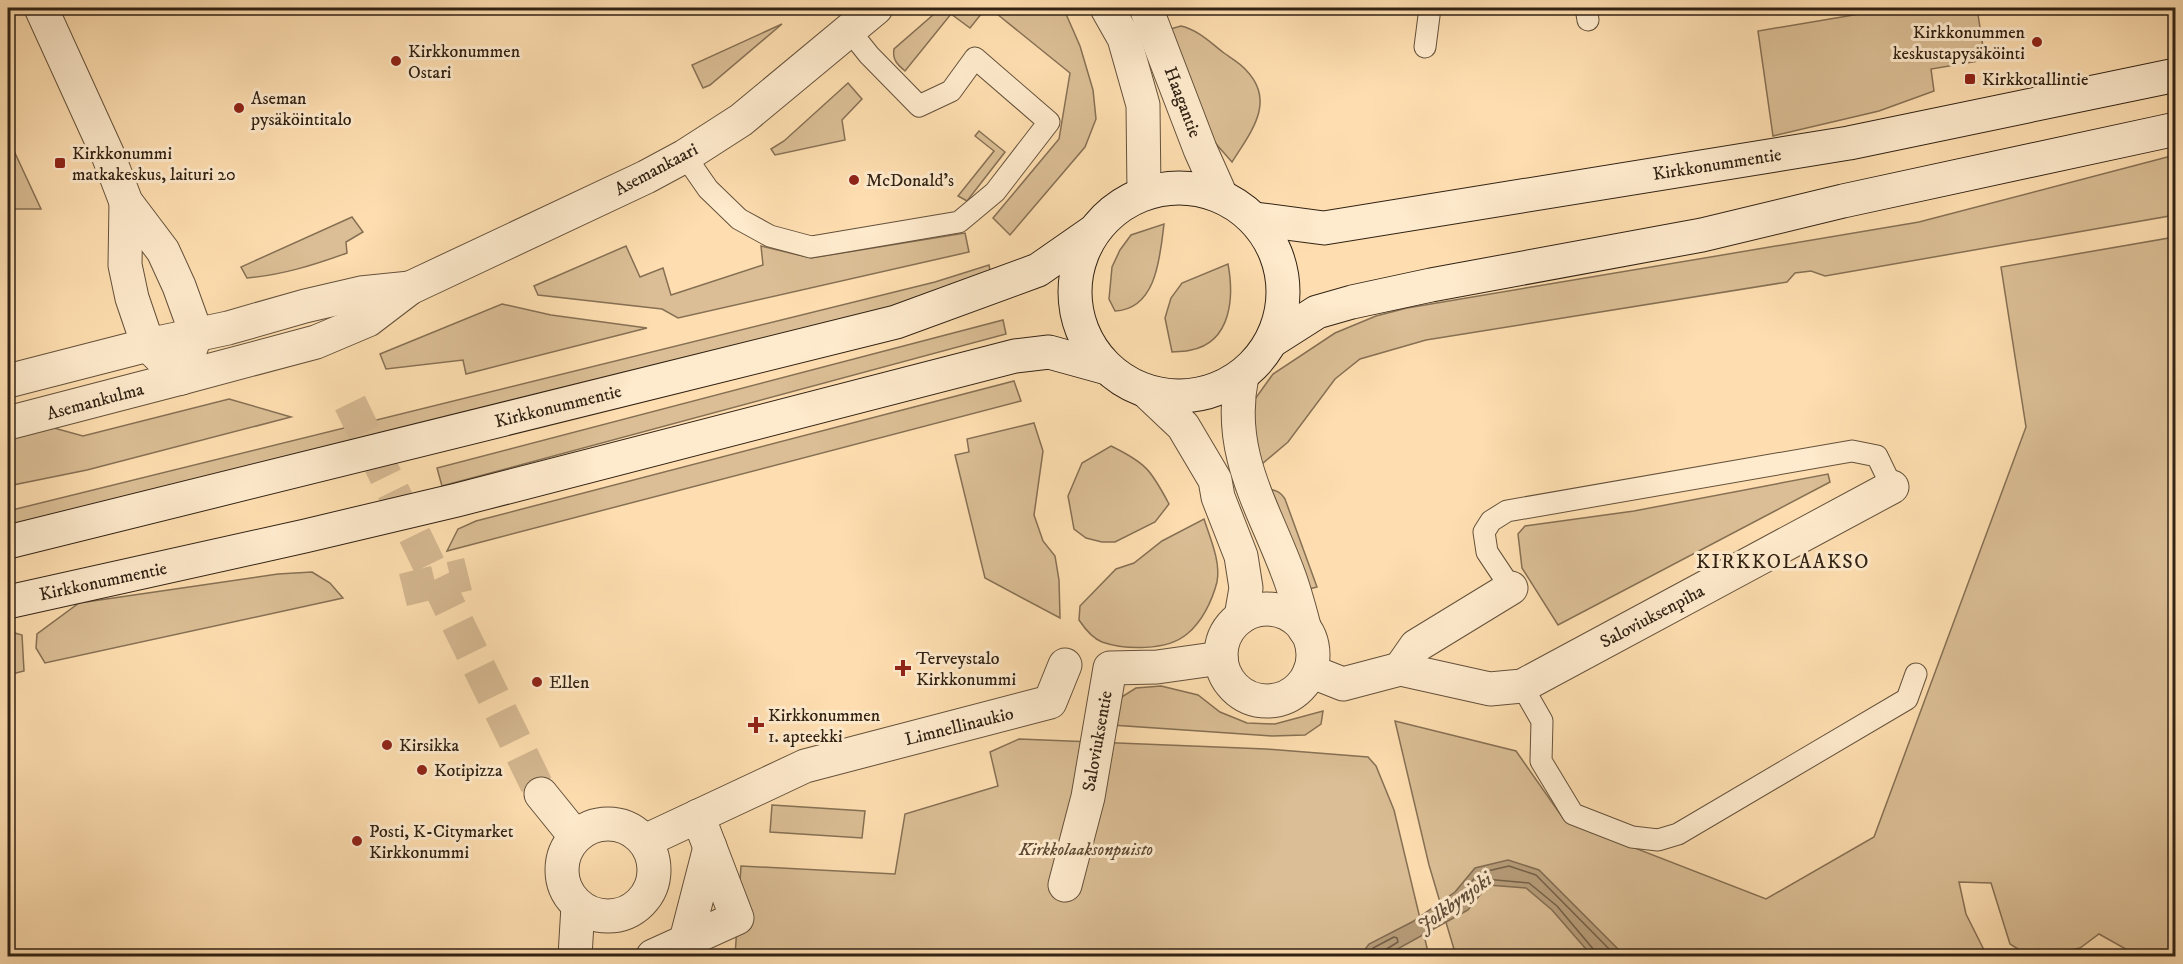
<svg xmlns="http://www.w3.org/2000/svg" width="2183" height="964" font-family="'IM FELL DW Pica',serif">
<style>
.green{fill:#dbbe95;stroke:#867054;stroke-width:1.5}
.water{fill:#b89e7b;stroke:#826c52;stroke-width:1.5}
.lines{fill:none;stroke-linecap:round;stroke-linejoin:round}
.shore{stroke:#746048;stroke-width:1.5}
.pedestrian-tunnel{stroke:#d5b891;stroke-width:33;stroke-dasharray:33 16;stroke-linecap:butt}
.service-casing{stroke:#64513b;stroke-width:23}
.pedestrian-casing{stroke:#64513b;stroke-width:35}
.minor-casing{stroke:#64513b;stroke-width:35}
.tertiary-casing{stroke:#64513b;stroke-width:35}
.secondary-casing{stroke:#312214;stroke-width:35}
.service{stroke:#feeacc;stroke-width:21}
.pedestrian{stroke:#feeacc;stroke-width:33}
.minor{stroke:#feeacc;stroke-width:33}
.tertiary{stroke:#feeacc;stroke-width:33}
.secondary{stroke:#feeacc;stroke-width:33}
.poi-dot{fill:#8f2418;stroke:#feeacc;stroke-width:2}
.labels{text-anchor:middle;stroke-width:6;stroke-linejoin:round;paint-order:stroke}
.poi-label{font-size:18px;fill:#312214;stroke:#feeacc;text-anchor:start}
.street-label{font-size:18px;fill:#312214;stroke:#feeacc}
.park-label{font-size:18px;font-style:italic;fill:#5c4934;stroke:#feeacc}
.neighbourhood-label{font-size:20px;letter-spacing:1.5px;fill:#312214;stroke:#feeacc}
.water-label{font-size:20px;font-style:italic;fill:#604d38;stroke:#feeacc}
</style>
<rect width="100%" height="100%" fill="#fedeb0"/>
<filter id="stains"><feTurbulence type="fractalNoise" baseFrequency=".00333" numOctaves="4"/><feColorMatrix values="0 0 0 0 .2 0 0 0 0 .09 0 0 0 0 .02 0 0 0 .5 -.17"/></filter>
<radialGradient id="worn" r=".72"><stop offset=".6" stop-color="#630" stop-opacity="0"/><stop offset="1" stop-color="#630" stop-opacity=".3"/></radialGradient>
<g class="green">
<path d="M941,8H986L970,28L951,14L905,71C898,65 892,60 894,49Z"/>
<path d="M1003,8H1049L1066,14L1080,46L1093,90L1096,119L1085,147L1010,235L993,218L1059,139L1070,73L997,14Z"/>
<path d="M1895,8H1977L1985,60L1931,69L1934,91L1879,111L1773,136L1758,31Z"/>
<path d="M782,24L710,85L703,88L692,65Z"/>
<path d="M1181,26C1198,30 1210,42 1224,53C1231,58 1240,63 1246,70C1277,102 1250,133 1232,162L1202,128L1163,31Z"/>
<path d="M848,83L862,99L842,120L845,140L775,155L771,149L784,141Z"/>
<path d="M979,131L1005,152L967,201L958,196L994,151L975,136Z"/>
<path d="M8,138L41,209H8Z"/>
<path d="M2175,155V215L1825,276L1811,271L1795,273L1787,282L1426,340L1360,359L1335,379L1288,442L1256,469L1249,447L1255,399L1273,374L1335,333L1376,316L1407,308L1919,222Z"/>
<path d="M352,217L363,232L346,242L347,253C314,265 282,275 247,278L241,267Z"/>
<path d="M1164,224C1160,256 1157,309 1115,311L1109,299L1112,267L1120,250L1131,235Z"/>
<path d="M965,233L969,252L678,318L662,309L538,295L534,286L626,246L640,277L663,268L671,295L763,265L761,246L811,258Z"/>
<path d="M2175,237V956H2138L2099,934L2080,948L2041,956H2029L2010,944L1991,883L1959,882L1966,914L1987,956H1456L1429,865L1395,721L1516,751L1565,821L1766,899L1874,837L2026,427L2001,267Z"/>
<path d="M1228,264C1234,296 1232,342 1191,350C1185,352 1178,351 1172,352L1165,318L1171,298L1182,283Z"/>
<path d="M989,265L991,275L938,295L8,532V511L935,282Z"/>
<path d="M502,304L551,315L647,328L466,374L463,360L386,369L380,354Z"/>
<path d="M1003,320L1006,334L442,486L437,468Z"/>
<path d="M1014,381L1021,401L447,551L458,529L476,521Z"/>
<path d="M229,399L291,417L87,470L8,486V440L54,428L83,436Z"/>
<path d="M1034,423L1043,451L1034,515L1043,541L1055,556L1059,580L1060,618L985,578L955,455L969,452L967,439Z"/>
<path d="M1111,446C1146,463 1151,470 1169,504L1155,522L1115,542H1102L1086,538L1074,529L1068,496L1082,463Z"/>
<path d="M1828,474L1830,482L1558,625L1522,568L1518,534L1525,526L1634,511Z"/>
<path d="M1266,489C1275,490 1280,491 1285,499L1317,587L1301,591Z"/>
<path d="M1204,519C1210,538 1221,562 1217,582C1212,601 1202,622 1187,634C1167,651 1125,650 1102,642C1092,638 1085,629 1079,620L1080,606L1116,569L1134,563L1162,541Z"/>
<path d="M312,572L330,583L343,598L45,663L36,648L37,634L79,603L278,574Z"/>
<path d="M8,631L22,635L24,671L8,675Z"/>
<path d="M1161,686L1198,695L1220,712L1247,723L1275,724L1323,711L1321,724L1305,735L1272,736L1112,725L1120,698L1136,688Z"/>
<path d="M1019,739L1266,749L1368,757L1376,766L1394,810L1429,956H735L741,866L895,874L905,814L998,786L990,752Z"/>
<path d="M772,805L865,811L862,838L770,832Z"/>
</g>
<path class="water" d="M1508,860L1539,870L1625,956H1592L1552,910L1526,888L1488,885L1468,910L1385,956H1360L1369,944L1412,922L1455,892L1475,868Z"/>
<g class="lines">
<g class="shore">
<path d="M1368,956L1373,948L1394,937L1397,938L1398,942L1385,950L1383,956"/>
<path d="M1596,956L1594,950L1557,906L1529,883L1485,879L1464,905L1432,923L1429,922L1428,919L1459,896L1479,873L1509,866L1536,875L1616,956"/>
</g>
<g class="pedestrian-tunnel">
<path d="M350,403L541,794"/>
<path d="M403,590L468,574"/>
</g>
<defs>
<g id="service">
<path d="M1586,8L1588,20"/>
<path d="M1425,47L1430,8"/>
<path d="M685,156L708,189L739,219L770,236L811,247L959,222L995,192L1049,122L975,58L951,91L919,106L869,55L849,30"/>
<path d="M1511,588L1487,552L1484,532L1491,521L1507,511L1852,451L1877,456L1892,487"/>
<path d="M1522,686L1542,721L1541,761L1573,814L1632,837L1658,840L1678,834L1907,699L1916,674"/>
</g>
<g id="pedestrian">
<path d="M541,794L575,836"/>
<circle cx="608" cy="870" r="46"/>
<path d="M645,841L805,766L1050,702L1065,665"/>
<path d="M575,956L578,906"/>
<path d="M653,956L737,918L698,816"/>
<path d="M685,956L686,940L710,847"/>
</g>
<g id="minor">
<path d="M1242,376C1226,452 1263,506 1288,573C1295,591 1300,611 1305,630"/>
<path d="M8,381L148,345"/>
<path d="M1147,392L1183,426L1215,480L1218,497L1241,556L1246,588L1241,617"/>
<path d="M8,423L181,378"/>
<path d="M1511,588L1416,646L1400,669L1490,689L1522,686L1892,487"/>
<circle cx="1267" cy="655" r="46"/>
<path d="M1310,671L1343,684L1400,669"/>
<path d="M1065,885L1088,797L1110,668L1157,667L1221,658"/>
</g>
<g id="tertiary">
<path d="M41,8L108,155L126,202L163,251L179,286L196,333L181,378"/>
<path d="M1107,8L1124,38L1143,105L1144,193"/>
<path d="M1146,8L1200,149L1221,196"/>
<path d="M126,202L125,265L132,298L148,345L162,359"/>
<path d="M148,345L228,328L305,306L361,293L410,288"/>
<path d="M181,378L316,342L368,320L410,288L646,177L685,156L741,120L876,8"/>
</g>
<g id="secondary">
<circle cx="1179" cy="292" r="104"/>
<path d="M1255,219L1324,228L1849,143L2176,75"/>
<path d="M1273,340L1317,312L1352,302L1431,285L1702,235L1843,201L2176,129"/>
<path d="M8,542L896,322L1038,270L1094,231"/>
<path d="M8,602L305,536L457,500L1015,356L1049,352L1107,368"/>
</g>
</defs>
<use href="#service" class="service-casing"/>
<use href="#pedestrian" class="pedestrian-casing"/>
<use href="#minor" class="minor-casing"/>
<use href="#tertiary" class="tertiary-casing"/>
<use href="#secondary" class="secondary-casing"/>
<use href="#service" class="service"/>
<use href="#pedestrian" class="pedestrian"/>
<use href="#minor" class="minor"/>
<use href="#tertiary" class="tertiary"/>
<use href="#secondary" class="secondary"/>
</g>
<g class="poi-dot">
<circle cx="2037" cy="42" r="6"/>
<circle cx="396" cy="61" r="6"/>
<rect x="1964" y="73" width="12" height="12" rx="3"/>
<circle cx="239" cy="108" r="6"/>
<rect x="54" y="157" width="12" height="12" rx="3"/>
<circle cx="854" cy="180" r="6"/>
<path d="M900 659h6v6h6v6h-6v6h-6v-6h-6v-6h6z"/>
<circle cx="537" cy="682" r="6"/>
<path d="M753 716h6v6h6v6h-6v6h-6v-6h-6v-6h6z"/>
<circle cx="387" cy="745" r="6"/>
<circle cx="422" cy="770" r="6"/>
<circle cx="357" cy="841" r="6"/>
</g>
<g class="labels">
<g class="poi-label">
<text x="2025" y="38" text-anchor="end">Kirkkonummen<tspan x="2025" dy="21">keskustapysäköinti</tspan></text>
<text x="408" y="57">Kirkkonummen<tspan x="408" dy="21">Ostari</tspan></text>
<text x="1982" y="85">Kirkkotallintie</text>
<text x="251" y="104">Aseman<tspan x="251" dy="21">pysäköintitalo</tspan></text>
<text x="72" y="159">Kirkkonummi<tspan x="72" dy="21">matkakeskus, laituri 20</tspan></text>
<text x="866" y="186">McDonald's</text>
<text x="916" y="664">Terveystalo<tspan x="916" dy="21">Kirkkonummi</tspan></text>
<text x="549" y="688">Ellen</text>
<text x="768" y="721">Kirkkonummen<tspan x="768" dy="21">1. apteekki</tspan></text>
<text x="399" y="751">Kirsikka</text>
<text x="434" y="776">Kotipizza</text>
<text x="369" y="837">Posti, K-Citymarket<tspan x="369" dy="21">Kirkkonummi</tspan></text>
</g>
<g class="street-label">
<text transform="translate(1183 102) rotate(69)" y="6">Haagantie</text>
<text transform="translate(1717 164) rotate(-9)" y="6">Kirkkonummentie</text>
<text transform="translate(656 169) rotate(-28)" y="6">Asemankaari</text>
<text transform="translate(95 401) rotate(-15)" y="6">Asemankulma</text>
<text transform="translate(558 406) rotate(-14)" y="6">Kirkkonummentie</text>
<text transform="translate(103 581) rotate(-12)" y="6">Kirkkonummentie</text>
<text transform="translate(1652 616) rotate(-28)" y="6">Saloviuksenpiha</text>
<text transform="translate(959 726) rotate(-14)" y="6">Limnellinaukio</text>
<text transform="translate(1097 741) rotate(-80)" y="6">Saloviuksentie</text>
</g>
<g class="park-label">
<text x="1086" y="855">Kirkkolaaksonpuisto</text>
</g>
<g class="neighbourhood-label">
<text x="1783" y="568">KIRKKOLAAKSO</text>
</g>
<g class="water-label">
<text transform="translate(1454 902) rotate(-36)" y="7">Jolkbynjoki</text>
</g>
</g>
<rect width="2183" height="964" fill="none" stroke="#fedeb0" stroke-width="30"/>
<rect x="9" y="9" width="2165" height="946" fill="none" stroke="#312214" stroke-width="3"/>
<rect x="15" y="15" width="2153" height="934" fill="none" stroke="#312214" stroke-width="1.5"/>
<rect width="100%" height="100%" filter="url(#stains)"/>
<rect width="100%" height="100%" fill="url(#worn)"/>
</svg>
